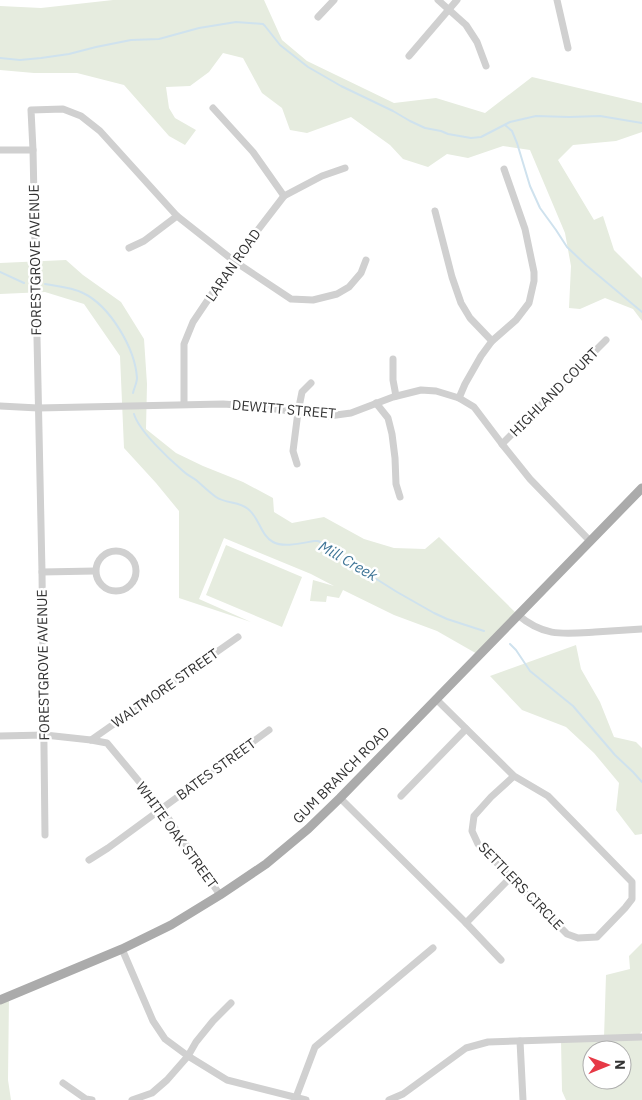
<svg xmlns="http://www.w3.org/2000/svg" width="642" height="1100" font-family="'IBM Plex Sans',sans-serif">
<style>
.green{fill:#e6ecdf;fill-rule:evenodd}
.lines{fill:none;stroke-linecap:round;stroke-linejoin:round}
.stream{stroke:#cfe2ee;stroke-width:2}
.minor{stroke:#d0d0d0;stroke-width:7}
.major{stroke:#ababab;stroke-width:9}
.labels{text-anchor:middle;stroke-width:5;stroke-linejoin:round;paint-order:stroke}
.street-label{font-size:14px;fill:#333;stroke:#fff}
.water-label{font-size:15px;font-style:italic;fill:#3f7597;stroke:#fff}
</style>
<rect width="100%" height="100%" fill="#fff"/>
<g class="green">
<path d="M113,0H264L282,40L307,61L394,103L436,98L485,113L532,77L642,103V132L616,141L573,145L558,160L594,220L603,216L614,250L642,278V321L633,309L605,298L580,309L569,308L571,266L565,233L530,150L503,146L468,158L447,154L428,167L403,159L390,145L351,117L307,133L290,130L282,108L262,93L243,58L223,53L209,72L190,86L166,87L169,108L175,118L196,130L185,145L169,136L124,85L77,73H34L0,70V6L41,8Z"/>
<path d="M66,260L83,275L121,302L144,339L147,384L146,429L176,453L203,466L243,482L273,498L274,512L292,523L324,517L364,539L394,548L425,549L439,537L518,615L479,655L437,631L394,615L343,590L339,598L327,596L326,602L310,601L313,580L334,586L311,574L224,538L199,599L251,622L179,598V511L156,483L124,448L120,356L84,304L45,292L0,294V263Z"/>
<path d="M226,545L302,577L282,627L206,595Z"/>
<path d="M576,645L581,669L600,702L614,737L636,742L642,748V834L635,835L616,810L619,783L594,753L566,727L522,710L490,676Z"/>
<path d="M642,943V1031L638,1036L642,1037V1100H566L562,1091L561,1040L604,1038L606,975L630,969L629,956ZM592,1050H622V1080H592Z"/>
<path d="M9,997L8,1080L11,1100H0V1000Z"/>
</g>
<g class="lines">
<g class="stream">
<path d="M0,58L20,60L41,58L69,54L96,47L131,40L159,39L199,28L236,22L263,24L265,26L280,45L308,67L341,86L393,111L410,121L425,128L441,131L448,134L471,138L481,137L510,122L536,116L569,117L600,116L642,123"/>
<path d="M505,125L512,131L517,143L530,186L540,208L556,230L567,247L586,265L642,312"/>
<path d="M0,272L24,283"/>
<path d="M45,284C57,286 72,287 83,293C110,306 135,348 137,378C137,383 134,388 133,393"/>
<path d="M134,414C139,431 169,459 183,471C187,475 192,477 196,480C203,486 209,492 216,497C226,504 240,501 248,509C259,517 261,536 273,542C284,548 302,543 314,541H318L329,546L362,570L397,592L434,613L447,619L484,631"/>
<path d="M510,644L516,650L530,671L573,706L615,755L633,772L642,782"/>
</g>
<g class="minor">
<path d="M438,0L466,25L477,42L486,66"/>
<path d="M557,0L568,48"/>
<path d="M318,17L334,0"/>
<path d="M409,56L457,0"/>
<path d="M213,108L253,152L284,196"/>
<path d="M0,150H33"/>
<path d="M435,211L452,277L461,303L470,318L492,341"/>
<path d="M129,248L144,241L177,216"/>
<path d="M393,359V380L396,396"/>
<path d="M459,398L465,384L481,356L492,341L516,320L529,303L534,281V272L525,229L504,169"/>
<path d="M376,403L388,418L392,434L395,458L396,484L400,497"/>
<path d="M184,404V344L193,322L234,261L284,196L322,176L345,168"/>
<path d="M0,406L38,408L223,404L252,406L329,416L351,413L393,397L421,390L436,391L459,398L474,407L502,444L530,479L590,541"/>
<path d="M502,444L606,340"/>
<path d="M297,464L293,451L298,412L302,392L311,383"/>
<circle cx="116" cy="571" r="20"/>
<path d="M42,572L95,571"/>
<path d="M518,615C544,637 563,634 595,632C611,631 626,630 642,629"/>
<path d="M436,699L514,776L548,796L632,882V899L625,908L597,937L578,938L567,934L478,844L472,831L474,816L491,797L514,776"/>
<path d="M0,736L45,735L91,740L107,743L162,809L220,895"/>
<path d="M91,740L238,637"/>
<path d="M401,796L466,729"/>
<path d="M340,798L466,923L501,960"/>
<path d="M45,835L42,572L33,150L31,110L63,109L81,116L100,131L177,216L234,261L291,299L313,300L337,294L349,287L361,273L366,260"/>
<path d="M89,860L108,848L269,730"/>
<path d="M466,923L511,877"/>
<path d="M122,949L153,1021L165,1039L188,1056L227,1080L306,1100"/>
<path d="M520,1041L523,1100"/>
<path d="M63,1083L86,1099L92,1100"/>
<path d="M132,1100L152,1093L167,1080L188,1056L196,1042L213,1021L231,1003"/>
<path d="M295,1100L315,1047L433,948"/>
<path d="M389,1100L403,1094L466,1048L488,1042L642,1037"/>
</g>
<path class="major" d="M0,1000L122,949L171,925L220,895L266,864L308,829L340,798L642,488"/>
</g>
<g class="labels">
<g class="street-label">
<text transform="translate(35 260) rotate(-91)" y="5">FORESTGROVE AVENUE</text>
<text transform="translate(233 265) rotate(-55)" y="5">LARAN ROAD</text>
<text transform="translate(554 392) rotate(-45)" y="5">HIGHLAND COURT</text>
<text transform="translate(284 409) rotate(5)" y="5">DEWITT STREET</text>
<text transform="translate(43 665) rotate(-91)" y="5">FORESTGROVE AVENUE</text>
<text transform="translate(165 688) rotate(-35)" y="5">WALTMORE STREET</text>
<text transform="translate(216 769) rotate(-36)" y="5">BATES STREET</text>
<text transform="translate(341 775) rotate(-45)" y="5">GUM BRANCH ROAD</text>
<text transform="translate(177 835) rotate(54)" y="5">WHITE OAK STREET</text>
<text transform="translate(521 886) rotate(46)" y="5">SETTLERS CIRCLE</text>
</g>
<g class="water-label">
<text transform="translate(348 561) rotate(30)" y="5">Mill Creek</text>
</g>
</g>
<g transform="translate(607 1065) rotate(89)"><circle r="24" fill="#ffffff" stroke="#adadad"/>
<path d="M0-4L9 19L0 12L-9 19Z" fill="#e63946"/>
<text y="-8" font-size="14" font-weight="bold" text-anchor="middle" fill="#333333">N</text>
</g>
</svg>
